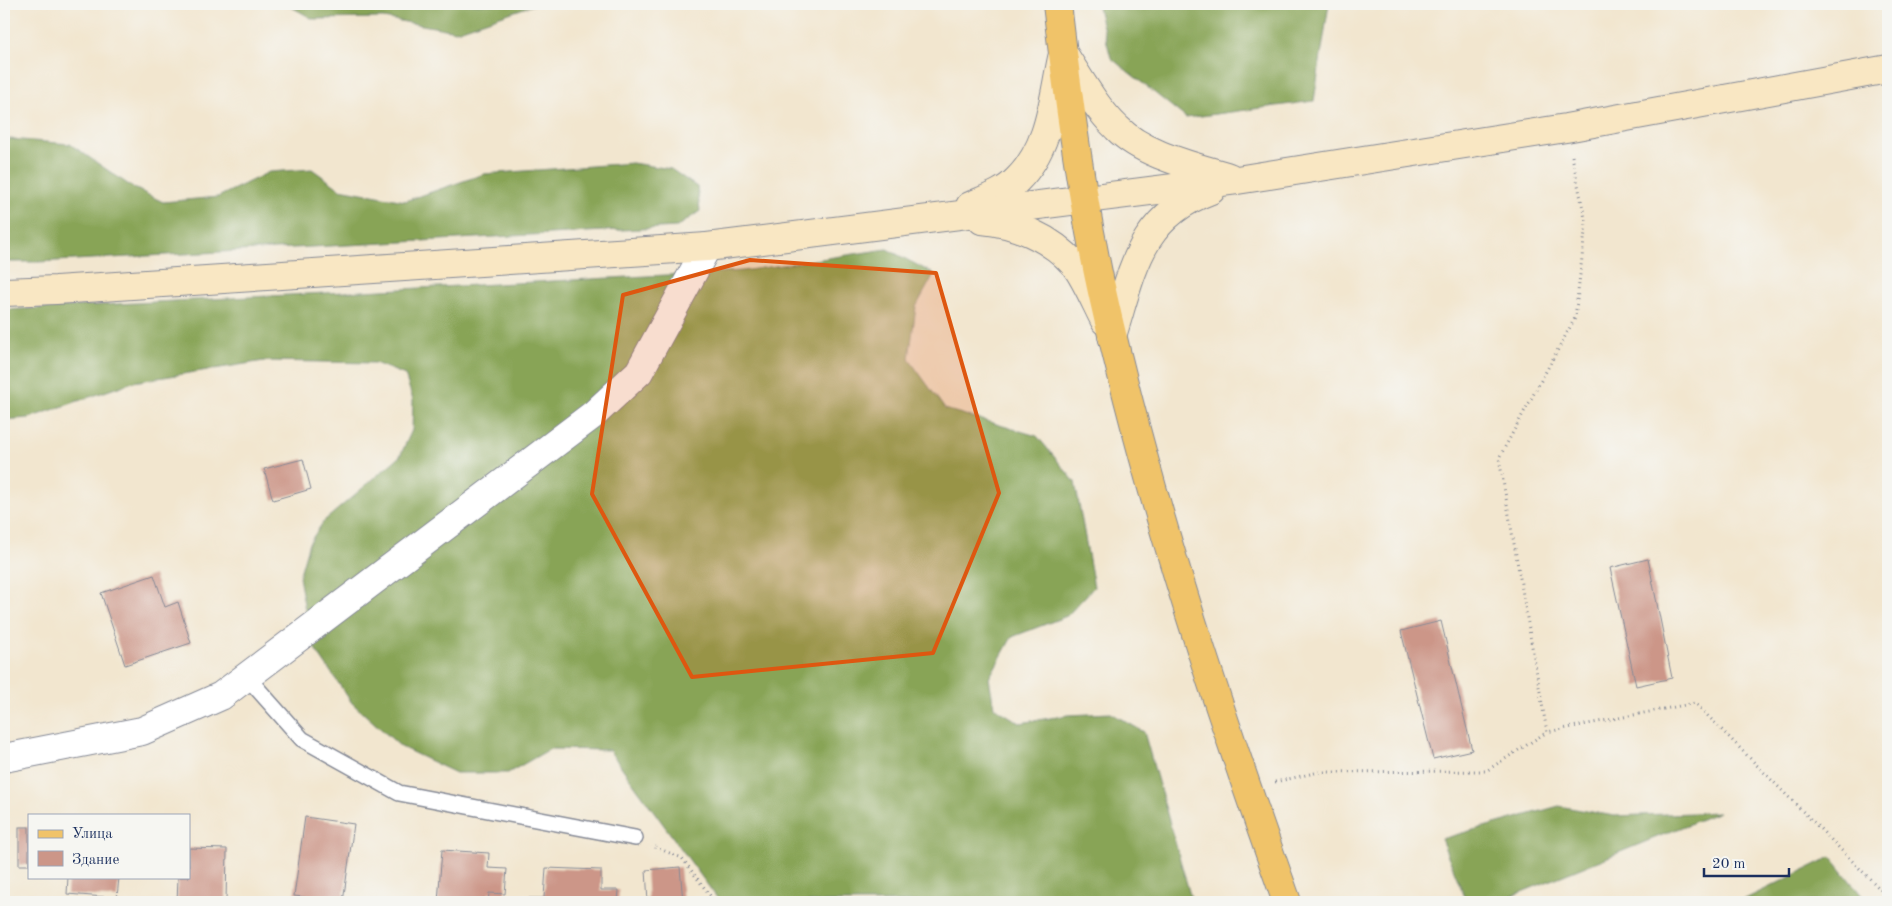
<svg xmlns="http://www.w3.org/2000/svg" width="1892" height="906" font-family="'Old Standard TT',serif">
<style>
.forest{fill:#88a456;stroke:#526a5a}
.building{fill:#cc9688}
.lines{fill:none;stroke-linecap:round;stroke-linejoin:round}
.lane-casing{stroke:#868a96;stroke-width:18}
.street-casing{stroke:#868a96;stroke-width:30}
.secondary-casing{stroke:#868a96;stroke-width:30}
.primary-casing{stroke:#868a96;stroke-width:30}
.path{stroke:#868a96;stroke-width:3;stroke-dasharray:1 4;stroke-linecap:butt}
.lane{stroke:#fff;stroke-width:15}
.street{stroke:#fff;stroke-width:28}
.secondary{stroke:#f9e7c3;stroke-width:28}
.primary{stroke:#f0c369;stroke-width:28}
.marked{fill:#de5710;fill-opacity:0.2;stroke:#de5710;stroke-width:4;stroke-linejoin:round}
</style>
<rect width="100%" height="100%" fill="#f6f6f2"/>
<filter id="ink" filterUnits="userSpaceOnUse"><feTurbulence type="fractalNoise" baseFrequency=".02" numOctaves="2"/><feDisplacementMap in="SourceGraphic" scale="10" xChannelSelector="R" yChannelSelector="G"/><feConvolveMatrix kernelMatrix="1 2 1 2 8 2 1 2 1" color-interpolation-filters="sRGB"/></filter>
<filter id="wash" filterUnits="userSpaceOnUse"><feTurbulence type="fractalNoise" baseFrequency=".0096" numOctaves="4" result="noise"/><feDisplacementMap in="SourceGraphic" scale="20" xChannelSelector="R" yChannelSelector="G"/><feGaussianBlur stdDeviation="1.12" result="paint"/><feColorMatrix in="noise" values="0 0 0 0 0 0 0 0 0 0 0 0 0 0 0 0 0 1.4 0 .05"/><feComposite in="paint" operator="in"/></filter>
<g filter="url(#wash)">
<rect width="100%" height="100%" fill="#f2e6cf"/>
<g class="forest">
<path d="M286,4H536L456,31L383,18L313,19Z"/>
<path d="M1097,4H1329L1314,101L1186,118L1111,58Z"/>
<path d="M9,139L70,144L132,187L163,202L218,197L269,172L312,169L340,189L405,201L484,174L632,163L671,169L697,187L700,211L677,227L38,262H4V140Z"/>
<path d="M887,249L934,274L916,307L909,359L945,409L1037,436L1075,482L1094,587L1067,616L1012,637L989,678L994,707L1020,723L1068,715L1111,713L1144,732L1192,902H720L609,750L550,749L508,773H456L401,747L352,703L311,643L299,577L309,543L324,521L400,456L412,430L413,400L405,375L375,363L264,361L133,382L29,418L4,420V310L742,271Z"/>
<path d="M1559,806L1614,816L1719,812L1497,902H1467L1441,839Z"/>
<path d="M1831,857L1867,902H1739Z"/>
</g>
<g id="blocks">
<g class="building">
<path d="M303,459L311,489L273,500L264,469Z"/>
<path d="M1648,559L1672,678L1636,686L1610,568Z"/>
<path d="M154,575L165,607L178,602L191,643L125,665L101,593Z"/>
<path d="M1441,621L1472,750L1433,759L1401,631Z"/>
<path d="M305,817L354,824L343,902L294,896Z"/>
<rect x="19" y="827" width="10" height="38"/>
<path d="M189,848L227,849L226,902H177L178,877H189Z"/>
<path d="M442,850L489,853L488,868L507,869L505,894L489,893L488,902H438Z"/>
<path d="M680,867L683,902H648L646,870Z"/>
<path d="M546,868L601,870V890H619L618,902H529V898H544Z"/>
<path d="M68,877H119L117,898L67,894Z"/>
</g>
</g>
</g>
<g filter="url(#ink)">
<use href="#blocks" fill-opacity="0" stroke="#868a96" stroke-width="1"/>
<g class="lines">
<defs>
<path id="lane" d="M247,677L302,739L399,793L635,838"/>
<path id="street" d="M4,758L142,731L221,696L594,414L639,372L707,247"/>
<g id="secondary">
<path d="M1063,53C1080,79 1095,107 1117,128C1143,155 1194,166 1229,177"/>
<path d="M970,206C986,199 1005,193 1017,180C1050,148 1053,100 1062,58"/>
<path d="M982,220C1016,223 1051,238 1074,264C1084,275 1097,306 1105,321"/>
<path d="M4,292L56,290L707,247L1237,180L1566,128L1888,69"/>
<path d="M1112,336C1133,270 1139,217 1211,190"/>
</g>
<path id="primary" d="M1057,4C1067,89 1078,174 1095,258C1104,305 1116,352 1128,399C1172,570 1228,736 1287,902"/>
</defs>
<use href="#lane" class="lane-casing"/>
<use href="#street" class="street-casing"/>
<use href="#secondary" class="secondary-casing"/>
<use href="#primary" class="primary-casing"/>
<g class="path">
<path d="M1572,156L1586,223L1575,318L1499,458L1547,732L1695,703L1888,897"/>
<path d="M1275,782L1319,772L1486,771L1547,732"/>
<path d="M655,847L682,858L715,902"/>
</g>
<use href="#lane" class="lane"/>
<use href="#street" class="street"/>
<use href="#secondary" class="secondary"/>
<use href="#primary" class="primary"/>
</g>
</g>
<path class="marked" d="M750,260L936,273L999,493L933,653L692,677L592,494L623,295Z"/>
<rect width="1892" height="906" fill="none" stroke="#f6f6f2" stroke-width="20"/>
<rect x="28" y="814" width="162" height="65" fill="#f6f6f2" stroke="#9ea6b7"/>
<rect x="38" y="830" width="25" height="8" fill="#f0c369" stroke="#9ea6b7"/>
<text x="72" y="838" font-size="15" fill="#1b2f5e">Улица</text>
<rect x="38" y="851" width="25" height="15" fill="#cc9688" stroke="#9ea6b7"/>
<text x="72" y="864" font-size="15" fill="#1b2f5e">Здание</text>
<path d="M1704 868v8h85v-8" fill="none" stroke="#1b2f5e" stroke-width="2.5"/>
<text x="1712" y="868" font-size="15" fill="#1b2f5e" stroke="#f6f6f2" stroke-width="4" paint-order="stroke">20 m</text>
</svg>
